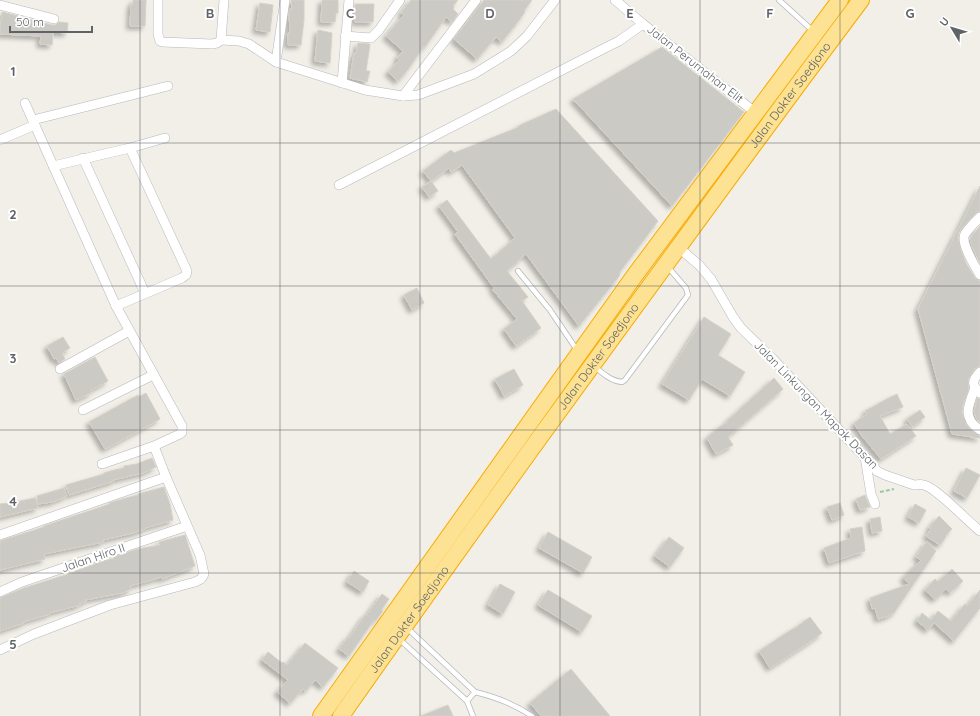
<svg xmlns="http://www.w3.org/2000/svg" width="980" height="716" font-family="Quicksand,sans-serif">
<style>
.building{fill:#cccac5;stroke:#d6d1c6;filter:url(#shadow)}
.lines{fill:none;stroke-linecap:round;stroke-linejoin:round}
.lane-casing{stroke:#b5b8bc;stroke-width:6}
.street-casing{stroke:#b5b8bc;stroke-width:10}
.highway-casing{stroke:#f9ab00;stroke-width:18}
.path{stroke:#9cc7a9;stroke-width:2;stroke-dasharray:4 2;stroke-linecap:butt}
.lane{stroke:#fff;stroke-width:4.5}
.street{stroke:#fff;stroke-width:9}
.highway{stroke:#fde293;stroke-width:16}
.grid{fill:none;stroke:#5f6368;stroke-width:1;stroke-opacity:0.55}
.labels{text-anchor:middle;stroke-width:4;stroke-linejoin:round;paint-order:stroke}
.street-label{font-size:12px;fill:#5f6368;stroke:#fff}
.grid-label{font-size:13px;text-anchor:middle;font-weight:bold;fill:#5f6368;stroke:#fff;stroke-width:4;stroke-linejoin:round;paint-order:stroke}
</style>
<defs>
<filter id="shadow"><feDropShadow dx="-3.5" dy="3.5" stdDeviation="2" flood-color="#0004"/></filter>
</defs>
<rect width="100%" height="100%" fill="#f1efe8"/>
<g class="building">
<path d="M133,0H146L145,26H130L131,4H133Z"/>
<path d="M291,0H304V20L301,45H288V33H290L289,12L290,9H292Z"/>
<path d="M322,0H338V13H336L335,22H321Z"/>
<path d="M411,0H458L453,6L454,7L453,9L458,14L452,22L446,17L425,47L424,46L407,71L398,81L388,72L399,60L397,58L403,51L386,36L404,15L401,13Z"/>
<path d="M484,0H532L524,11L525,12L517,23L502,42L496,37L477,59L454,39Z"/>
<path d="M260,3L273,5L270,32L256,30Z"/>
<path d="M355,4H374L373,22H355Z"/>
<path d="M2,12L18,16V19L33,20L52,25H56L59,22L68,23L67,33L53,32L52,45L40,44L41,36L0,34Z"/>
<path d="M318,30L332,33L330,63L315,61Z"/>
<path d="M358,43L370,44L366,71H370L367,82L350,78L354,54H356Z"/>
<path d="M662,47L744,112L672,206L573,99Z"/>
<path d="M556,109L658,221L619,273L620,275L579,326L526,254L507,271L528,297L522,301L541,328L516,346L504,329L517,319L493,290L494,288L455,234L458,232L439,206L447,200L491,259L515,238L462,165L451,172L449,168L431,181L423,171L451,150L454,153L519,127L518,126Z"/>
<path d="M431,181L438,191L429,197L422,187Z"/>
<path d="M980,186V211L976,213L964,226L959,232L958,238L961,250L966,263L975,278L980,281V366L975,368L969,378L968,383L969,388L963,405L962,412L966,424L971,430L980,436V438L952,434L918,309Z"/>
<path d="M980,226V263L972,247L970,238Z"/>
<path d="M417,288L424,303L412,310L404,295Z"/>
<path d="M704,317L731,334L718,355L745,372L730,396L702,379L689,400L662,384Z"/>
<path d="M63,337L70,348L62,353L65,359L59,363L56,358L54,359L47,346Z"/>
<path d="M95,357L108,381L90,391L91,393L76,400L64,374Z"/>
<path d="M514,369L523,385L504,396L495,379Z"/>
<path d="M774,378L783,389L728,437L733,445L716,454L707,438L719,427L728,422L727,421Z"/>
<path d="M146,393L160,419L105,449L89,422L138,395L139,397Z"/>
<path d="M897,394L903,407L880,416L890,434L907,424L916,436L881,459L862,436L854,423L867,414L865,411L885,400Z"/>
<path d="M977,398L980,399V422L976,418L974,411Z"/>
<path d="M920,410L925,417L912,427L907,419Z"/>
<path d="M152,458L156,467L143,473L113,480L114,481L69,495L66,485L104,474V473L114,470L124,468V466L137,464Z"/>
<path d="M966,468L980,475L967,498L954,491Z"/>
<path d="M164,487L170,504L173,520L145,528V529L133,533L103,540V542L44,554L45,559L0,570V541L44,527V526L110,504L109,503L126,498L138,495V494Z"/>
<path d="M64,488L67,496L52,502L38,504L37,496Z"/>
<path d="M865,495L870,507L860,510L856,499Z"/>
<path d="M35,498L38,508L0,517V504L20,502V501Z"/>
<path d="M840,503L844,515L832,520L827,507Z"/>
<path d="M915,504L926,510L919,523L908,517Z"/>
<path d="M939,516L952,529L945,536L946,537L940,545L926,536L931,529L929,528Z"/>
<path d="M880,517L882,531L872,533L870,519Z"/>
<path d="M862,527L865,551L829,563L824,548L851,538L850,529Z"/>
<path d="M548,532L592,557L583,573L539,548Z"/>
<path d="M185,535L195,566L162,579V577L130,586L131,589L122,593L85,600L86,602L79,603L80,605L49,613L50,614L23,622L24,623L0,631V598L24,588L75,572V571L109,559H114L113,557L138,549L160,545L159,542Z"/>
<path d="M669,537L684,548L670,567L655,556Z"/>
<path d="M927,541L936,551L894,613L889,615V616L878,619L875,608L872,609L870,598L909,584L903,578L921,560L916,557Z"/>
<path d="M952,569L963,581L950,593L946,589L938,597L934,599L925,590L935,579L938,582Z"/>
<path d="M354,571L369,581L363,592L347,582Z"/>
<path d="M500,584L515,592L503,614L488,605Z"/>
<path d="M548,590L592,616L582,632L538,605Z"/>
<path d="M980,590V608L954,641L934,623L928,630L917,621L922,613L931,620L938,611L951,621L965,604L967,606Z"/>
<path d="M382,594L389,599L381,610L383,611L375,621L374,620L349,656L339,649L348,637L349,638L365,615L366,616Z"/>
<path d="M810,617L822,633L810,642L770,668L759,651L794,628V629Z"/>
<path d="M305,643L338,668L323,687L315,680L306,691L303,689L290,703L277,692L288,680L262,660L268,652L282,663L283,662L287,665Z"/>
<path d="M571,669L610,716H541L530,703Z"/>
<path d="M448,705L453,716H421Z"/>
</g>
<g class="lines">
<defs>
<g id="lane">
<path d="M779,0L813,31"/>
<path d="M518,271L550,310L577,350"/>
<path d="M594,366C602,373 611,381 622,382L625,380L688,295L686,288L667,266"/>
<path d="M406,627L475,692"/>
<path d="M399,639L467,701L473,716"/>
<path d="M475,692C496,697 514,704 532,716"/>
<path d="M467,701L475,692"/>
</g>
<g id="street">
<path d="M158,0V34L160,41L162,42L212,44L217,43L221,40L224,0"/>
<path d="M285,0L276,62L365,90L403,96L418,95L474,74L511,51L527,36L555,0"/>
<path d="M615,0L643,24L756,113"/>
<path d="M0,5L54,19"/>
<path d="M345,36L371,38L379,30L400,0"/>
<path d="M221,40L239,41L249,44L276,62"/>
<path d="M342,83L349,0"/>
<path d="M403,96L476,0"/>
<path d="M25,103L116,306L182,426V432L180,434L154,446"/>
<path d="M33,120L168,86"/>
<path d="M0,140L35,125"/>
<path d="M83,158L145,293"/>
<path d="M53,166L130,148L165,138"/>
<path d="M339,185L601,50L619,41L643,24"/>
<path d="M980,217C975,222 969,228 965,234C960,243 975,266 980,275"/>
<path d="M678,247L699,265L711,279L733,317L741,328L773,359L872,465L877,471L885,475L914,485C917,485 920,484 924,485C938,489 966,520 980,531"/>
<path d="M116,306L182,278L186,275L187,271L130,148"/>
<path d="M60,369L129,331"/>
<path d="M980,372C972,381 971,384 980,393"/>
<path d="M975,388C968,406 962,418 980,430"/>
<path d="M83,410L153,375"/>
<path d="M865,457L871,494L875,504"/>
<path d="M102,464L154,446L166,477"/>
<path d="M0,535L166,477L200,555L204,574L201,579L195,582L110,605L34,634L0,650"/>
<path d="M0,592L22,582L187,526"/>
</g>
<g id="highway">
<path d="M321,716L635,275L840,0"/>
<path id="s1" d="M341,716C404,626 468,537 532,448C641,298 750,148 861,0"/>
</g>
</defs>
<use href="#lane" class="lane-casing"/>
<use href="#street" class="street-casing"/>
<use href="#highway" class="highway-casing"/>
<path class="path" d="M880,492L894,489"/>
<use href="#lane" class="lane"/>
<use href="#street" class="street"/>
<use href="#highway" class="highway"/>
</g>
<path class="grid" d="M140,0V716M280,0V716M420,0V716M560,0V716M700,0V716M840,0V716M0,143H980M0,286H980M0,430H980M0,573H980"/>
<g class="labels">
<g class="street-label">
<text transform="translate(695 64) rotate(38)" y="4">Jalan Perumahan Elit</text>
<text dy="4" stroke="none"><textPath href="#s1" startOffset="766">Jalan Dokter Soedjono</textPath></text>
<text dy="4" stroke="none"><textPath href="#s1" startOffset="442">Jalan Dokter Soedjono</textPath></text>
<text transform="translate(816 405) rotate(46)" y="4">Jalan Linkungan Mapak Dasan</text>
<text transform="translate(93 558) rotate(-19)" y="4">Jalan Hiro II</text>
<text dy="4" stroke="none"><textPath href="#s1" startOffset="118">Jalan Dokter Soedjono</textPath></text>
</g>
</g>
<g class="grid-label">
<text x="210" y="18">B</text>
<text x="350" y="18">C</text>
<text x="490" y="18">D</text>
<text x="630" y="18">E</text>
<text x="770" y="18">F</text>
<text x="910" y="18">G</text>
<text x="13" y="76">1</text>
<text x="13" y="219">2</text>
<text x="13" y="363">3</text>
<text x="13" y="506">4</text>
<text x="13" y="649">5</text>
</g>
<g transform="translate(952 28) rotate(308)" stroke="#ffffff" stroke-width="3" paint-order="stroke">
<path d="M0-3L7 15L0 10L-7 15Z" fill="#5f6368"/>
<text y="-6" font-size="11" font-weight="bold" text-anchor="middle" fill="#5f6368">U</text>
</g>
<path d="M10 26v6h82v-6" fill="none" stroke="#5f6368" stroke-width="2"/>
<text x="16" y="26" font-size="12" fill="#5f6368" stroke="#ffffff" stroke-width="3" paint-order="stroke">50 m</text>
</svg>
